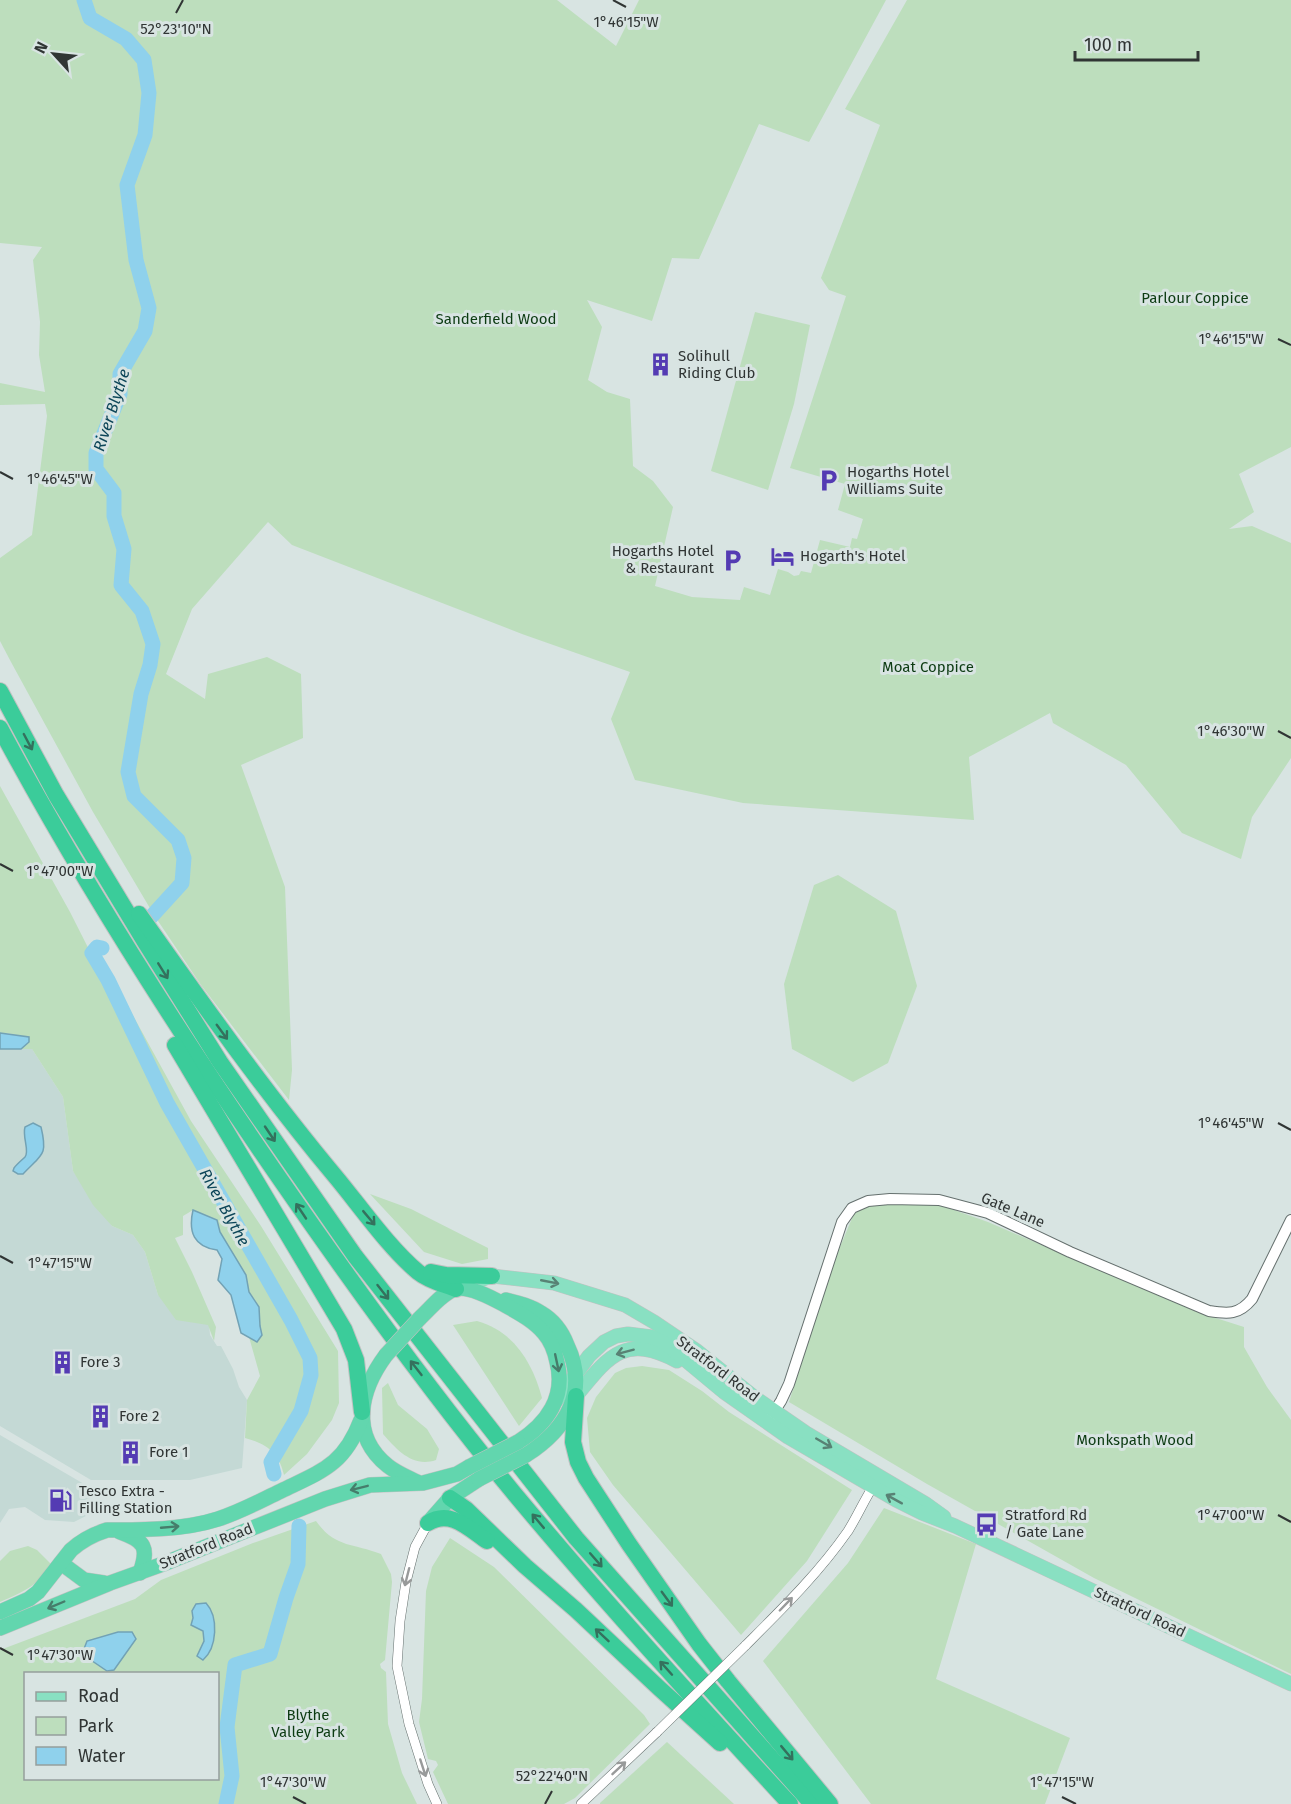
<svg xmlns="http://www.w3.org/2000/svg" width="1291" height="1804" font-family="'Fira Sans',sans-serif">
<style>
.built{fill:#c4d9d5}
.green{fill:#bddebd;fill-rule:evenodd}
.water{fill:#8fd1ec;stroke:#72a2b5;stroke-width:1.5}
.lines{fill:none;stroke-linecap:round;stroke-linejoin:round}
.river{stroke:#8fd1ec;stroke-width:15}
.minor-casing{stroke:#65706e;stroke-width:10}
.tertiary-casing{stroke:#65706e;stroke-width:12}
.primary-casing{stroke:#c1c2c2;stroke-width:15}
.trunk-casing{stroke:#c1c2c2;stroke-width:16}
.motorway-casing{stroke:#c1c2c2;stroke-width:18}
.minor{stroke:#fff;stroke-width:9}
.tertiary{stroke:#fff;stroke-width:10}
.primary{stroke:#89e0c2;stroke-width:14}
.trunk{stroke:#62d6ae;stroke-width:15}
.motorway{stroke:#3bcc9a;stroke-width:16}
.minor-bridge-casing{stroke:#65706e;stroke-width:10;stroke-linecap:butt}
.trunk-bridge-casing{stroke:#c1c2c2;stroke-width:16;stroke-linecap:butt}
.minor-bridge{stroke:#fff;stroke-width:9}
.trunk-bridge{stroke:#62d6ae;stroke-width:15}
.oneway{stroke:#34715d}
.oneway2{stroke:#588274}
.oneway3{stroke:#467d6b}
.oneway4{stroke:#989a9a}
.ticks{fill:none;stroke:#303534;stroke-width:2}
.labels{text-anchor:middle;stroke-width:6;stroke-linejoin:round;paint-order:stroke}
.park-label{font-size:15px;fill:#0c3b12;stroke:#d8e4e2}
.poi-label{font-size:15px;fill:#303534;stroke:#d8e4e2;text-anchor:start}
.street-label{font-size:15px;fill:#303534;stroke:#d8e4e2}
.water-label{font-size:16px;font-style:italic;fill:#0d4659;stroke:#d8e4e2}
.ticks-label{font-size:15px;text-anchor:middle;fill:#303534;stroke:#d8e4e2;stroke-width:6;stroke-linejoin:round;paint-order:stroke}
</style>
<rect width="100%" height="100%" fill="#d8e4e2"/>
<g class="built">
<path d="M0,1049H32L63,1097L73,1171L112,1226L133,1235L145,1252L158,1295L209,1325L210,1335L217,1346H221L233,1369L239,1387L247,1400L242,1468L190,1480H91L0,1426Z"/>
<path d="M0,1435L84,1484L96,1511L74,1522L45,1520L25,1507L9,1509L0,1523Z"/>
</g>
<g class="green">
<path d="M0,0H557L616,46L639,0H886L809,142L759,124L699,259L672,258L652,321L587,300L602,327L588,380L607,392L630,399L633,466L653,481L673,507L655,586L692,597L740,600L744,587L770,595L778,569L788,572L794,576L799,575L801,571L811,573L820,540L850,547L852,538L857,539L863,519L838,510L845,484L790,468L846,296L829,290L821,278L880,125L845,109L907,0H1291V447L1239,474L1254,512L1229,529L1252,526L1291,543V758L1252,817L1241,859L1182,833L1126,765L1053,723L1050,713L969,757L974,820L743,803L635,780L611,719L630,672L522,634L292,545L268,522L192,609L166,674L205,699L208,674L267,657L301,674L303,738L241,765L285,887L292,1070L289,1100L201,985L154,915L93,812L11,662L0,641V558L32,535L47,416L45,404L0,405V383L45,392L39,355L40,322L33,260L42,247L0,243Z"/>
<path d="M755,312L810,325L794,404L768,490L711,471Z"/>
<path d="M0,786L70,912L115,1001H125L191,1121L261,1226L338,1351L339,1403L332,1420L307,1454L284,1475C279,1453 267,1444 245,1438L247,1400L260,1376L249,1337L257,1342L262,1335L260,1326L259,1307L249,1292L246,1275L220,1232L217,1220L193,1210L183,1216V1235L175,1238L192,1272L216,1327L214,1341L208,1325L176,1320L158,1295L145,1252L133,1235L112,1226L93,1205L73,1171L63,1097L32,1049H21L29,1042L13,1034L0,1033Z"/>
<path d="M838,875L896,911L917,986L888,1063L853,1082L792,1049L784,984L814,885Z"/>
<path d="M370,1194L411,1209L488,1248V1259L462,1264L424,1252Z"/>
<path d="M880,1203L937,1204L988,1222L1197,1312L1244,1327V1347L1267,1387L1291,1420V1674L1094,1578L927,1484L789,1402L835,1259L855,1211Z"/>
<path d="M477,1321C514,1331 533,1364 542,1398L519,1426L453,1325Z"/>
<path d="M642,1366L669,1370L702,1391L729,1412L852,1490L807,1561L741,1635L613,1485L590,1452L587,1418L596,1397L615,1373L626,1368Z"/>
<path d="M388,1383L398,1405L427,1429L439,1449L436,1460C413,1468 397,1450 383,1434L382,1388Z"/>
<path d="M884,1508L976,1544L936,1679L1070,1738L1045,1804H871L763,1661L848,1563Z"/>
<path d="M316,1521C335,1548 353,1543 381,1554L391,1574L392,1582L385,1660L380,1664L381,1668L386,1672L388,1724L402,1773L417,1804H0V1650L135,1599L161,1580L253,1543ZM26,1674H218V1778H26Z"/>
<path d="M450,1538L494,1567L644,1715L650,1724L575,1798L564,1804H448L433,1772L438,1765L436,1761L428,1759L419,1722L422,1699L426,1591L432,1567Z"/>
<path d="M28,1546L37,1550L52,1565C35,1587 25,1591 0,1602V1561L10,1551Z"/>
<path d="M667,1742L734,1804H600V1803Z"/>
</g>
<g class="water">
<path d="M0,1033L29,1037V1042L21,1049H0Z"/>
<path d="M33,1123L41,1127C48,1156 42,1154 23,1174H18L13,1171L14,1168C17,1164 22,1160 25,1157C30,1151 22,1137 25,1127Z"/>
<path d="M193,1210L217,1220L220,1232L246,1275L249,1292L259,1307L260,1326L262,1335L257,1342L241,1333L231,1295L218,1280L222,1259L217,1250C194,1247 188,1232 193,1210Z"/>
<path d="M206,1603C219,1617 217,1648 203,1660L197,1656L204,1641L203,1631L191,1625L193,1618L192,1611L196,1604Z"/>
<path d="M118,1632H132L136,1639L114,1670L107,1671L82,1654L87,1641Z"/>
</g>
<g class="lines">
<g class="river">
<path d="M84,0L90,18L126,39L144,60L149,93L145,135L127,185L136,260L149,308L145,331L120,374V394L96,453V469L114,493V516L124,549L121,585L142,611L153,644L150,665L141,694L128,772L134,796L178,840L184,858L182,883L151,917"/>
<path d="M102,948L97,947L92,953L108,980L167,1103L291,1320L310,1358L311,1375L301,1411L271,1462L274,1474"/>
<path d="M226,1804L232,1776L227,1727L235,1665L270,1654L286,1598L298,1564L299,1526"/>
</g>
<defs>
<g id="minor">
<path d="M428,1523L415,1547L406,1582L400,1621L397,1666L409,1724L428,1784L437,1804"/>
<path d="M745,1646C782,1609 818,1574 848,1531C858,1515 865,1498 876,1482"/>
<path d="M581,1804L657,1732"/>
</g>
<path id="tertiary" d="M770,1418L781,1401L789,1384L842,1222L852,1208L868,1201L890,1199L939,1200L988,1213L1070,1252L1209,1311C1228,1314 1239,1315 1252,1299L1291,1220"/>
<g id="primary">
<path d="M483,1279L492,1276L554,1283L625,1305L654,1322L697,1351L754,1397L806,1433L926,1504L944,1517"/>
<path d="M576,1396C608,1357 624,1333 677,1361"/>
<path d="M556,1401L589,1356L604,1342L616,1336L628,1334L652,1337L665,1343L724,1392L788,1437L896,1500L922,1513L955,1526L1291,1684"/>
</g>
<g id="trunk">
<path d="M506,1300C518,1303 531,1306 541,1313C553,1320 562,1332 567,1345C589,1391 567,1429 526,1455"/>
<path d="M420,1318C430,1309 442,1293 455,1289C468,1285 492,1298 503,1304C517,1312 533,1320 544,1333C551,1341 555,1352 557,1362C566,1397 547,1424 518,1442"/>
<path d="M386,1355C360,1390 349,1435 388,1466C397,1473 407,1477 417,1482"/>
<path d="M428,1523L450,1498L479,1479"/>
<path d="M120,1532C145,1541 149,1547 140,1573"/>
<path d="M61,1563L84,1580L104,1583"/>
<path d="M0,1612L29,1599L38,1592L71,1550C81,1541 94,1534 107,1530C142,1530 184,1530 218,1519C240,1512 260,1501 281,1491C322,1471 344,1465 361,1420"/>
<path d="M0,1628L110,1583L163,1564L325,1499L370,1485L423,1483L457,1474L469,1467"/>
</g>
<g id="motorway">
<path d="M0,691L56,795L145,942L220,1062L355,1256L576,1538L812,1804"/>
<path d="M0,728C84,885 179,1033 280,1179C354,1286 430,1392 513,1492C602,1599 696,1702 790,1804"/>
<path d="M139,914C202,1003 265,1092 335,1176C360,1206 389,1248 418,1272C429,1281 443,1284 456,1289"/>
<path d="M175,1045L344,1329L356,1360L362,1412"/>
<path d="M431,1272L446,1275L492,1276"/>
<path d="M576,1396L573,1442L578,1462L586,1478L629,1544L699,1644L728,1681L830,1804"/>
<path d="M450,1498L466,1509L525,1566L576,1610L659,1688L720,1743"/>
<path d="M428,1523C450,1509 468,1528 487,1541"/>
</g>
</defs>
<use href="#minor" class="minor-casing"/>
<use href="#tertiary" class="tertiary-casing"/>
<use href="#primary" class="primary-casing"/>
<use href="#trunk" class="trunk-casing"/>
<use href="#motorway" class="motorway-casing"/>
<use href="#minor" class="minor"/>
<use href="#tertiary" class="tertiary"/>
<use href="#primary" class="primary"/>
<use href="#trunk" class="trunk"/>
<use href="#motorway" class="motorway"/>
<defs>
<path id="minor-bridge" d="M657,1732L745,1646"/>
<g id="trunk-bridge">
<path d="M386,1355L420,1318"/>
<path d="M469,1467L518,1442"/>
<path d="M479,1479L526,1455"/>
</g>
</defs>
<use href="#minor-bridge" class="minor-bridge-casing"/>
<use href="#trunk-bridge" class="trunk-bridge-casing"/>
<use href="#minor-bridge" class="minor-bridge"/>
<use href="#trunk-bridge" class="trunk-bridge"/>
</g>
<defs><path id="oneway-shaft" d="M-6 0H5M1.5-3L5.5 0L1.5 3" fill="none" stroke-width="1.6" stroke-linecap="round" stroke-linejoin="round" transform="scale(1.5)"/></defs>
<g class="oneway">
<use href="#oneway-shaft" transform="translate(28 742) rotate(62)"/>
<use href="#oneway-shaft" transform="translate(163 971) rotate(58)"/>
<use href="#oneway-shaft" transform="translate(222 1032) rotate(54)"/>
<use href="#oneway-shaft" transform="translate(270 1134) rotate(56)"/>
<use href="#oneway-shaft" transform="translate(301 1211) rotate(-124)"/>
<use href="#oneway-shaft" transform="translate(369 1218) rotate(50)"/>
<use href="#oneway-shaft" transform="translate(383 1292) rotate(52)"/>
<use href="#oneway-shaft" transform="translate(416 1368) rotate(-128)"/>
<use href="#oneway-shaft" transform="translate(538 1521) rotate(-130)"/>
<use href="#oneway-shaft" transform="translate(596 1560) rotate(49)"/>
<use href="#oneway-shaft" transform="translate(667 1599) rotate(54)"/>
<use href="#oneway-shaft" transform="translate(602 1635) rotate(-137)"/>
<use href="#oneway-shaft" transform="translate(666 1668) rotate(-132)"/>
<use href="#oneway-shaft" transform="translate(787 1753) rotate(50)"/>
</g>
<g class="oneway2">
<use href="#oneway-shaft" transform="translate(550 1282) rotate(11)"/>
<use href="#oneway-shaft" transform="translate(625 1352) rotate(165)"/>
<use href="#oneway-shaft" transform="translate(824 1443) rotate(30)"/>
<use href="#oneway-shaft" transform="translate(894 1499) rotate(-151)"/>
</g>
<g class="oneway3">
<use href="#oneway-shaft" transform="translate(557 1363) rotate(78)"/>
<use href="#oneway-shaft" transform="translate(359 1488) rotate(166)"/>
<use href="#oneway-shaft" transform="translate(170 1527) rotate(-5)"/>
<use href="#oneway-shaft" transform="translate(56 1605) rotate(157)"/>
</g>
<g class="oneway4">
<use href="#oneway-shaft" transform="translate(407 1577) rotate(104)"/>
<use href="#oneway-shaft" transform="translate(786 1604) rotate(-46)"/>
<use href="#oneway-shaft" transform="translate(423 1768) rotate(72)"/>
<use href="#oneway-shaft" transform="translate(619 1768) rotate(-43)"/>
</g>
<path class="ticks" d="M613,0L626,7M176,13L183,0M1278,339L1291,345M0,472L13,479M1278,731L1291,738M0,864L13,871M1278,1123L1291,1130M0,1256L13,1263M1278,1515L1291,1522M0,1648L13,1655M293,1797L306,1804M1062,1797L1076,1804M545,1804L552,1791"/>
<defs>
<symbol id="building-bare" viewBox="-9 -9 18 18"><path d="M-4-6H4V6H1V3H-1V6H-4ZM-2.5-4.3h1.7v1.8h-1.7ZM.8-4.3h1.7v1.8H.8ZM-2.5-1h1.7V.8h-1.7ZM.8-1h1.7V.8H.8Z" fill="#543bb3" stroke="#d8e4e2" stroke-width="2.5" paint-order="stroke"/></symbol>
<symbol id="parking-bare" viewBox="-9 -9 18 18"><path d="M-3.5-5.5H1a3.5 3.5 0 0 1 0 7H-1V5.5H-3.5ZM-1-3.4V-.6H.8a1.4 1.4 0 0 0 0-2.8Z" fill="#543bb3" stroke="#d8e4e2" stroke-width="2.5" paint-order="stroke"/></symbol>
<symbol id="hotel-bare" viewBox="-9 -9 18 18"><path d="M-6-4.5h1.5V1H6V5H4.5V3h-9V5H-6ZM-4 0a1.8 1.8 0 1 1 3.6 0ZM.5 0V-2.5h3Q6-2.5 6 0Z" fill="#543bb3" stroke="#d8e4e2" stroke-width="2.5" paint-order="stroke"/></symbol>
<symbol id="fuel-bare" viewBox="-9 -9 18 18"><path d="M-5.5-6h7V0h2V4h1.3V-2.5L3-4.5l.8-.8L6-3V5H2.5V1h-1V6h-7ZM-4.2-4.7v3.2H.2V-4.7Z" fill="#543bb3" stroke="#d8e4e2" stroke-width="2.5" paint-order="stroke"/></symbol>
<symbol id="bus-bare" viewBox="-9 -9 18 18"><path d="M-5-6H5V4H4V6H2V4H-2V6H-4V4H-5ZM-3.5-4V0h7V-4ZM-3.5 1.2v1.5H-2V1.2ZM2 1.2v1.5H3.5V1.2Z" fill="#543bb3" stroke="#d8e4e2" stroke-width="2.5" paint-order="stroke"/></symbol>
</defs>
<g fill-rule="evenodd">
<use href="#building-bare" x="644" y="348" width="33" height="33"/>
<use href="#parking-bare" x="812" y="464" width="33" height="33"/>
<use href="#hotel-bare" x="766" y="540" width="33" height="33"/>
<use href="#parking-bare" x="716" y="544" width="33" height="33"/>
<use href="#building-bare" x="46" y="1346" width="33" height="33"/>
<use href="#building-bare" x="84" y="1400" width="33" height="33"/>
<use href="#building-bare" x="114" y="1436" width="33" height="33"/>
<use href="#fuel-bare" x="44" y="1484" width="33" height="33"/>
<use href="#bus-bare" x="970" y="1508" width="33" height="33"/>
</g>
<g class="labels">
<g class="park-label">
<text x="1195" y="303">Parlour Coppice</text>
<text x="496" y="324">Sanderfield Wood</text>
<text x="928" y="672">Moat Coppice</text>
<text x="1135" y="1445">Monkspath Wood</text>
<text x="308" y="1720">Blythe<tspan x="308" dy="17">Valley Park</tspan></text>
</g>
<g class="poi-label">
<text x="678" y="361">Solihull<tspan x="678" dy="17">Riding Club</tspan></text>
<text x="847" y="477">Hogarths Hotel<tspan x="847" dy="17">Williams Suite</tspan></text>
<text x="714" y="556" text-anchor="end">Hogarths Hotel<tspan x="714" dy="17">&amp; Restaurant</tspan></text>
<text x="800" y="561">Hogarth's Hotel</text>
<text x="80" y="1367">Fore 3</text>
<text x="119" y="1421">Fore 2</text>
<text x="149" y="1457">Fore 1</text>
<text x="79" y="1496">Tesco Extra -<tspan x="79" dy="17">Filling Station</tspan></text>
<text x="1005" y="1520">Stratford Rd<tspan x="1005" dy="17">/ Gate Lane</tspan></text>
</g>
<g class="street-label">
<text transform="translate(1013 1210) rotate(23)" y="5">Gate Lane</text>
<text transform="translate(718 1369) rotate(37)" y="5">Stratford Road</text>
<text transform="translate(206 1546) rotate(-22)" y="5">Stratford Road</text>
<text transform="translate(1140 1612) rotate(25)" y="5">Stratford Road</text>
</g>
<g class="water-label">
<text transform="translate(111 410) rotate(-72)" y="6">River Blythe</text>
<text transform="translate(225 1207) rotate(61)" y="6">River Blythe</text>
</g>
</g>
<g class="ticks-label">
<text x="626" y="27">1°46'15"W</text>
<text x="176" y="34">52°23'10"N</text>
<text x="1231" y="344">1°46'15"W</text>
<text x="60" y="484">1°46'45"W</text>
<text x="1231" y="736">1°46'30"W</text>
<text x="60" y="876">1°47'00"W</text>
<text x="1231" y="1128">1°46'45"W</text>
<text x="60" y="1268">1°47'15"W</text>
<text x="1231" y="1520">1°47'00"W</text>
<text x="60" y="1660">1°47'30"W</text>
<text x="552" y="1781">52°22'40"N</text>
<text x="293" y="1787">1°47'30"W</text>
<text x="1062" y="1787">1°47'15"W</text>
</g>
<rect x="24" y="1672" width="195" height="108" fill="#d8e4e2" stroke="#959e9c" stroke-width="1.5"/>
<rect x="36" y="1692" width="30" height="9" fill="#89e0c2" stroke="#959e9c" stroke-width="1.5"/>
<text x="78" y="1702" font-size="18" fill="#303534">Road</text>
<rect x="36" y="1717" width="30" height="18" fill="#bddebd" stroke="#959e9c" stroke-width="1.5"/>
<text x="78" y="1732" font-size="18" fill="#303534">Park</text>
<rect x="36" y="1747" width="30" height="18" fill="#8fd1ec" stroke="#959e9c" stroke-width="1.5"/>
<text x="78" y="1762" font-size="18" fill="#303534">Water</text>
<g transform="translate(54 54) rotate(297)" stroke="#d8e4e2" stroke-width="4.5" paint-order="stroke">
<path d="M0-4.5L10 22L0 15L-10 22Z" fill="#303534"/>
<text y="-9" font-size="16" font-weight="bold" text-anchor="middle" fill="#303534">N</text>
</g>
<path d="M1075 51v9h123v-9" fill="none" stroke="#303534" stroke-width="3"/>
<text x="1084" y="51" font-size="18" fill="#303534" stroke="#d8e4e2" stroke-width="4.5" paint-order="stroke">100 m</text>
</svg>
